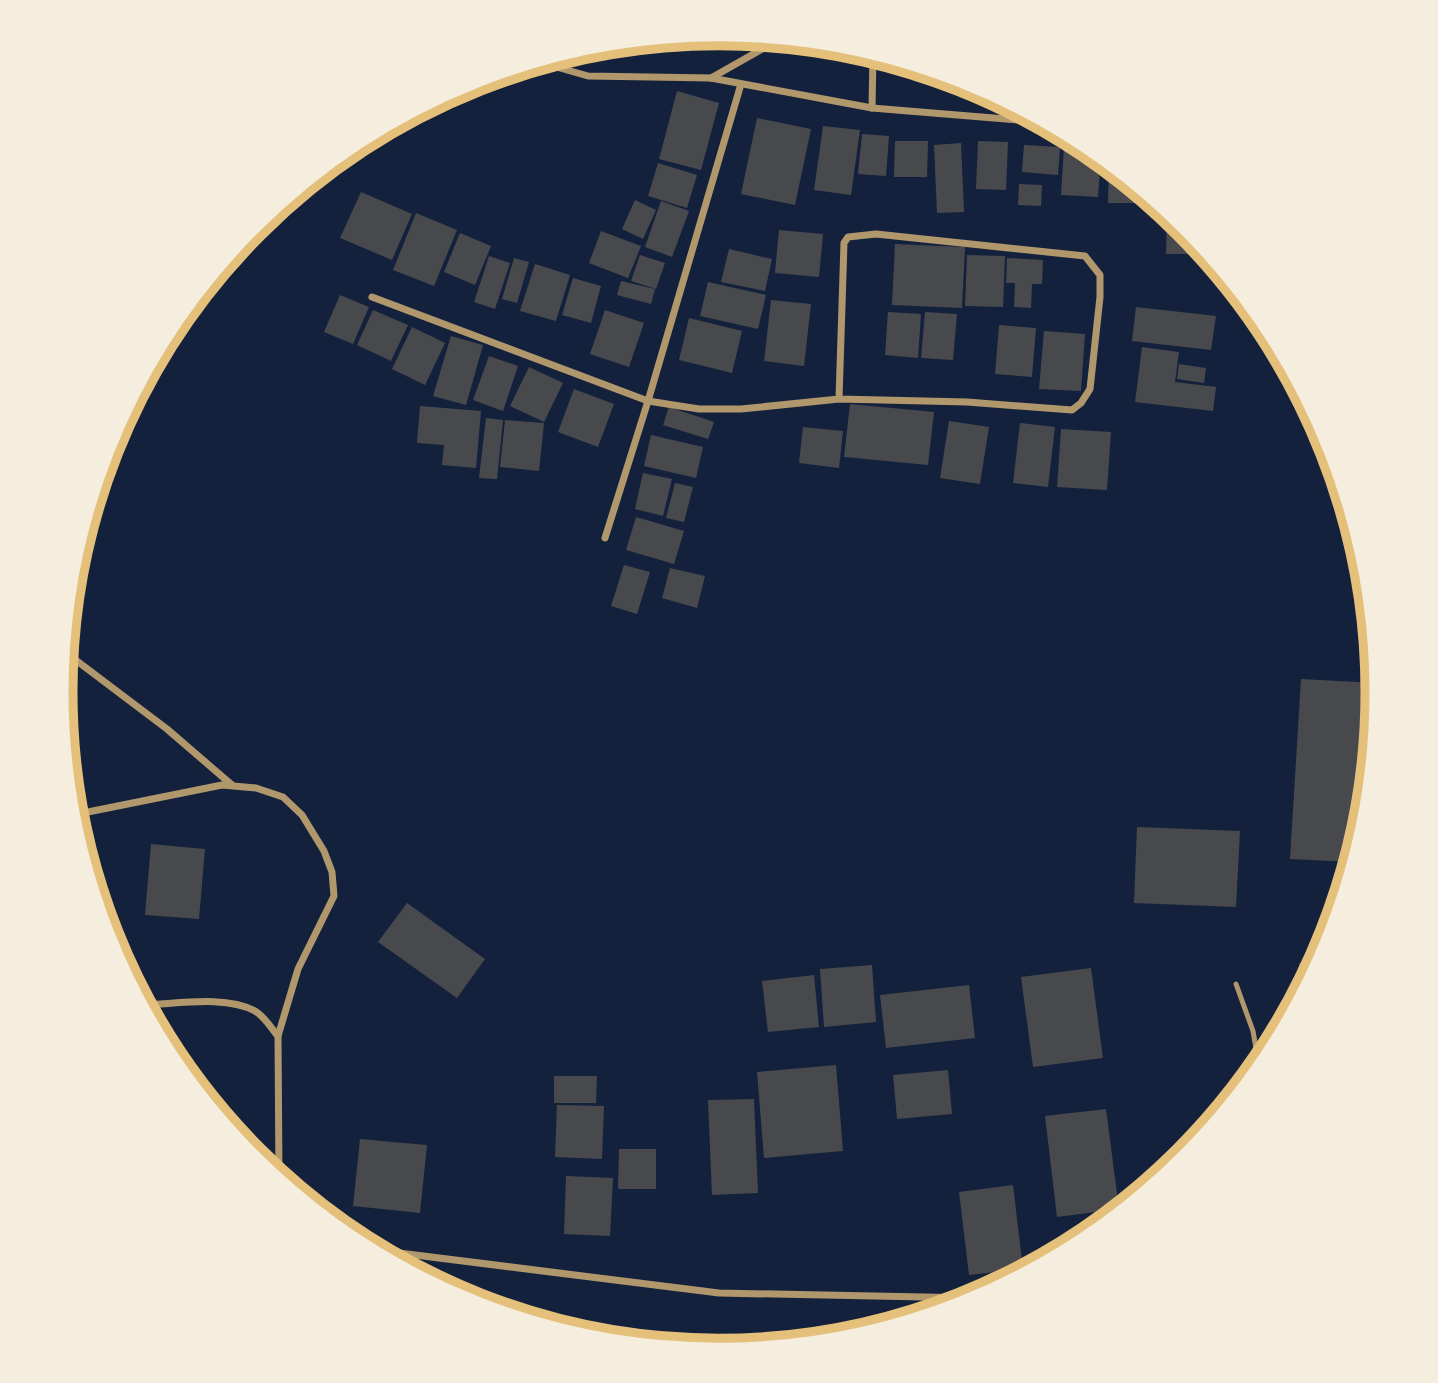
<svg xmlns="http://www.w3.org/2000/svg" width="1438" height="1383" font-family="Manrope,sans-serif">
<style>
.building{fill:#48494c}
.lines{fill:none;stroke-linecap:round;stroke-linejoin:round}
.service{stroke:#b1986c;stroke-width:5}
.minor{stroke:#b1986c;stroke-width:7}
.rim{fill:none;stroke:#e5c07b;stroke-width:9}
</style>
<rect width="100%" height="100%" fill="#14213d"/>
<g class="building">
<path d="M914,66L971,84L974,85L913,81Z"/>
<path d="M677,91L719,103L701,170L659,159Z"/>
<path d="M757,118L811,129L795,205L741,194Z"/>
<path d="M823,126L860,130L851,195L814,190Z"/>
<path d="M862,134L889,136L886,176L858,174Z"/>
<path d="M895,141H928L927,177H894Z"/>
<path d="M978,141L1008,142L1006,190L976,189Z"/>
<path d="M961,143L964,212L937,213L934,145Z"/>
<path d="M1024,145L1060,147L1058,175L1022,172Z"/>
<path d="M1064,147L1090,149L1101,157L1098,197L1061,195Z"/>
<path d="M658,163L697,175L687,208L648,196Z"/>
<path d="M1109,164L1143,192V203H1108Z"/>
<path d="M1019,184L1042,185L1041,206L1018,205Z"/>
<path d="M361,192L412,214L392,260L340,238Z"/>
<path d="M635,200L656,210L643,239L622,229Z"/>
<path d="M661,201L689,211L672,257L645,247Z"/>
<path d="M1167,212L1185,226L1206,254H1166Z"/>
<path d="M416,213L457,230L434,286L393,270Z"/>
<path d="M779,230L823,234L819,277L775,273Z"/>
<path d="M601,231L641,246L628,278L589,263Z"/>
<path d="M460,233L491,246L475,285L444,272Z"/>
<path d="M895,244L965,247L962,308L892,305Z"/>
<path d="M729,249L772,259L765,291L721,282Z"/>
<path d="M640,255L665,263L656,289L631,281Z"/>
<path d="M967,255L1005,256L1003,307L965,306Z"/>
<path d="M489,256L510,263L495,309L474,302Z"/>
<path d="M514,258L529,262L517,303L502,299Z"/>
<path d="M1007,258L1043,260L1042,284H1032L1031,308L1014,307L1015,283H1006Z"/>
<path d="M535,264L570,275L556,321L520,311Z"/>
<path d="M573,278L601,286L591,323L562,315Z"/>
<path d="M621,281L655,289L651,304L617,295Z"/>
<path d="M708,282L766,295L758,329L700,316Z"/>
<path d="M340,295L369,307L353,344L324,332Z"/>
<path d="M1244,299L1251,307L1261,319L1243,318Z"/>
<path d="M771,300L811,304L804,366L764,361Z"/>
<path d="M1136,307L1216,316L1211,350L1132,341Z"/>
<path d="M373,310L408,325L391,361L357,345Z"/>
<path d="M605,310L644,323L629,367L590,354Z"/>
<path d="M888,312L921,314L918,358L885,355Z"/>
<path d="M925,312L957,314L953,360L921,358Z"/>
<path d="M689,318L742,331L732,373L679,360Z"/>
<path d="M999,325L1036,328L1032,377L995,374Z"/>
<path d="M412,327L445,343L425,385L392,369Z"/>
<path d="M1044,331L1085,334L1081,391L1039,389Z"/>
<path d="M451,336L483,345L466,405L433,396Z"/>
<path d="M1142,347L1179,352L1175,382L1216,387L1213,411L1135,402Z"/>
<path d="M489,356L518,366L503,411L473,400Z"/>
<path d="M1179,364L1206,368L1204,383L1177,379Z"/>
<path d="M529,367L563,383L544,422L510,406Z"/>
<path d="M574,389L614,404L598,447L558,432Z"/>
<path d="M850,404L934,412L928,465L844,457Z"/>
<path d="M420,406L481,411L476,468L442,465L444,445L417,443Z"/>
<path d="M669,407L714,422L708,439L663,425Z"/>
<path d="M486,418L503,420L497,479L479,478Z"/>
<path d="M505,420L544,423L539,471L500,467Z"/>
<path d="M949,421L989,427L980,484L940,478Z"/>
<path d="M1020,423L1055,427L1048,487L1013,483Z"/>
<path d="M803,427L843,431L839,468L799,463Z"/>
<path d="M1061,429L1111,432L1107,490L1057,487Z"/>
<path d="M651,435L703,447L696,478L644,466Z"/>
<path d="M643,473L672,479L663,516L635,509Z"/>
<path d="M675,483L693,487L684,522L666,518Z"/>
<path d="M636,517L684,531L674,564L626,550Z"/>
<path d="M624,565L650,572L637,614L611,606Z"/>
<path d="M670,568L705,576L697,608L662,598Z"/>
<path d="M1301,679L1376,683L1365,820L1352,862L1290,859Z"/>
<path d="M1137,827L1240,831L1236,907L1134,903Z"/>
<path d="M151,844L205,849L199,919L145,915Z"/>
<path d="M407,903L485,959L457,998L378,942Z"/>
<path d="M1299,963H1317L1300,994Z"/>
<path d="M872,965L876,1022L824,1027L820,969Z"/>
<path d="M1091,968L1103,1058L1033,1067L1021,977Z"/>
<path d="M814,975L819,1027L768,1032L762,981Z"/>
<path d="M969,985L975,1038L886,1048L880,995Z"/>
<path d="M836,1065L843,1151L764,1158L757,1072Z"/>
<path d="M948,1070L952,1114L897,1119L893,1075Z"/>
<path d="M554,1076H597L596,1103H554Z"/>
<path d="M754,1099L758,1193L712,1195L708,1100Z"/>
<path d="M557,1105L604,1106L602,1159L555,1157Z"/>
<path d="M1106,1109L1119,1209L1057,1217L1045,1116Z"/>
<path d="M360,1139L427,1145L420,1213L353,1206Z"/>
<path d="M619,1149H656V1189H618Z"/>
<path d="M566,1176L613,1178L610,1236L564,1234Z"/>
<path d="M1013,1185L1023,1269L969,1275L959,1192Z"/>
</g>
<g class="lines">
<path class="service" d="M1236,984L1253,1031L1259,1066"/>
<g class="minor">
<path d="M539,62L588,76L711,78L872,108L1043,122"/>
<path d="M711,78L780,39"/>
<path d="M872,108L873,54"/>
<path d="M372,297L648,401L741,84"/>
<path d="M605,538L648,401L699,409H741L839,399L967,402L1072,410L1081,403L1090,389L1100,297V275L1085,256L876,234L848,237L844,243L839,399"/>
<path d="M65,652L167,729L232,785"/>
<path d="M73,815L222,785L256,788L283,797L302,815L324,851L332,872L334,896L298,969L278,1036"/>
<path d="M144,1005C177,1004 225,995 255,1011C265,1017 271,1028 278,1036L279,1178"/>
<path d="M375,1250L719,1293L974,1298"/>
</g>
</g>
<path d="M0 0H1438V1383H0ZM73 692a646 646 0 1 1 1292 0a646 646 0 1 1-1292 0Z" fill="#f5edde" fill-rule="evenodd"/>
<path class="rim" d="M73 692a646 646 0 1 1 1292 0a646 646 0 1 1-1292 0Z"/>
</svg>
